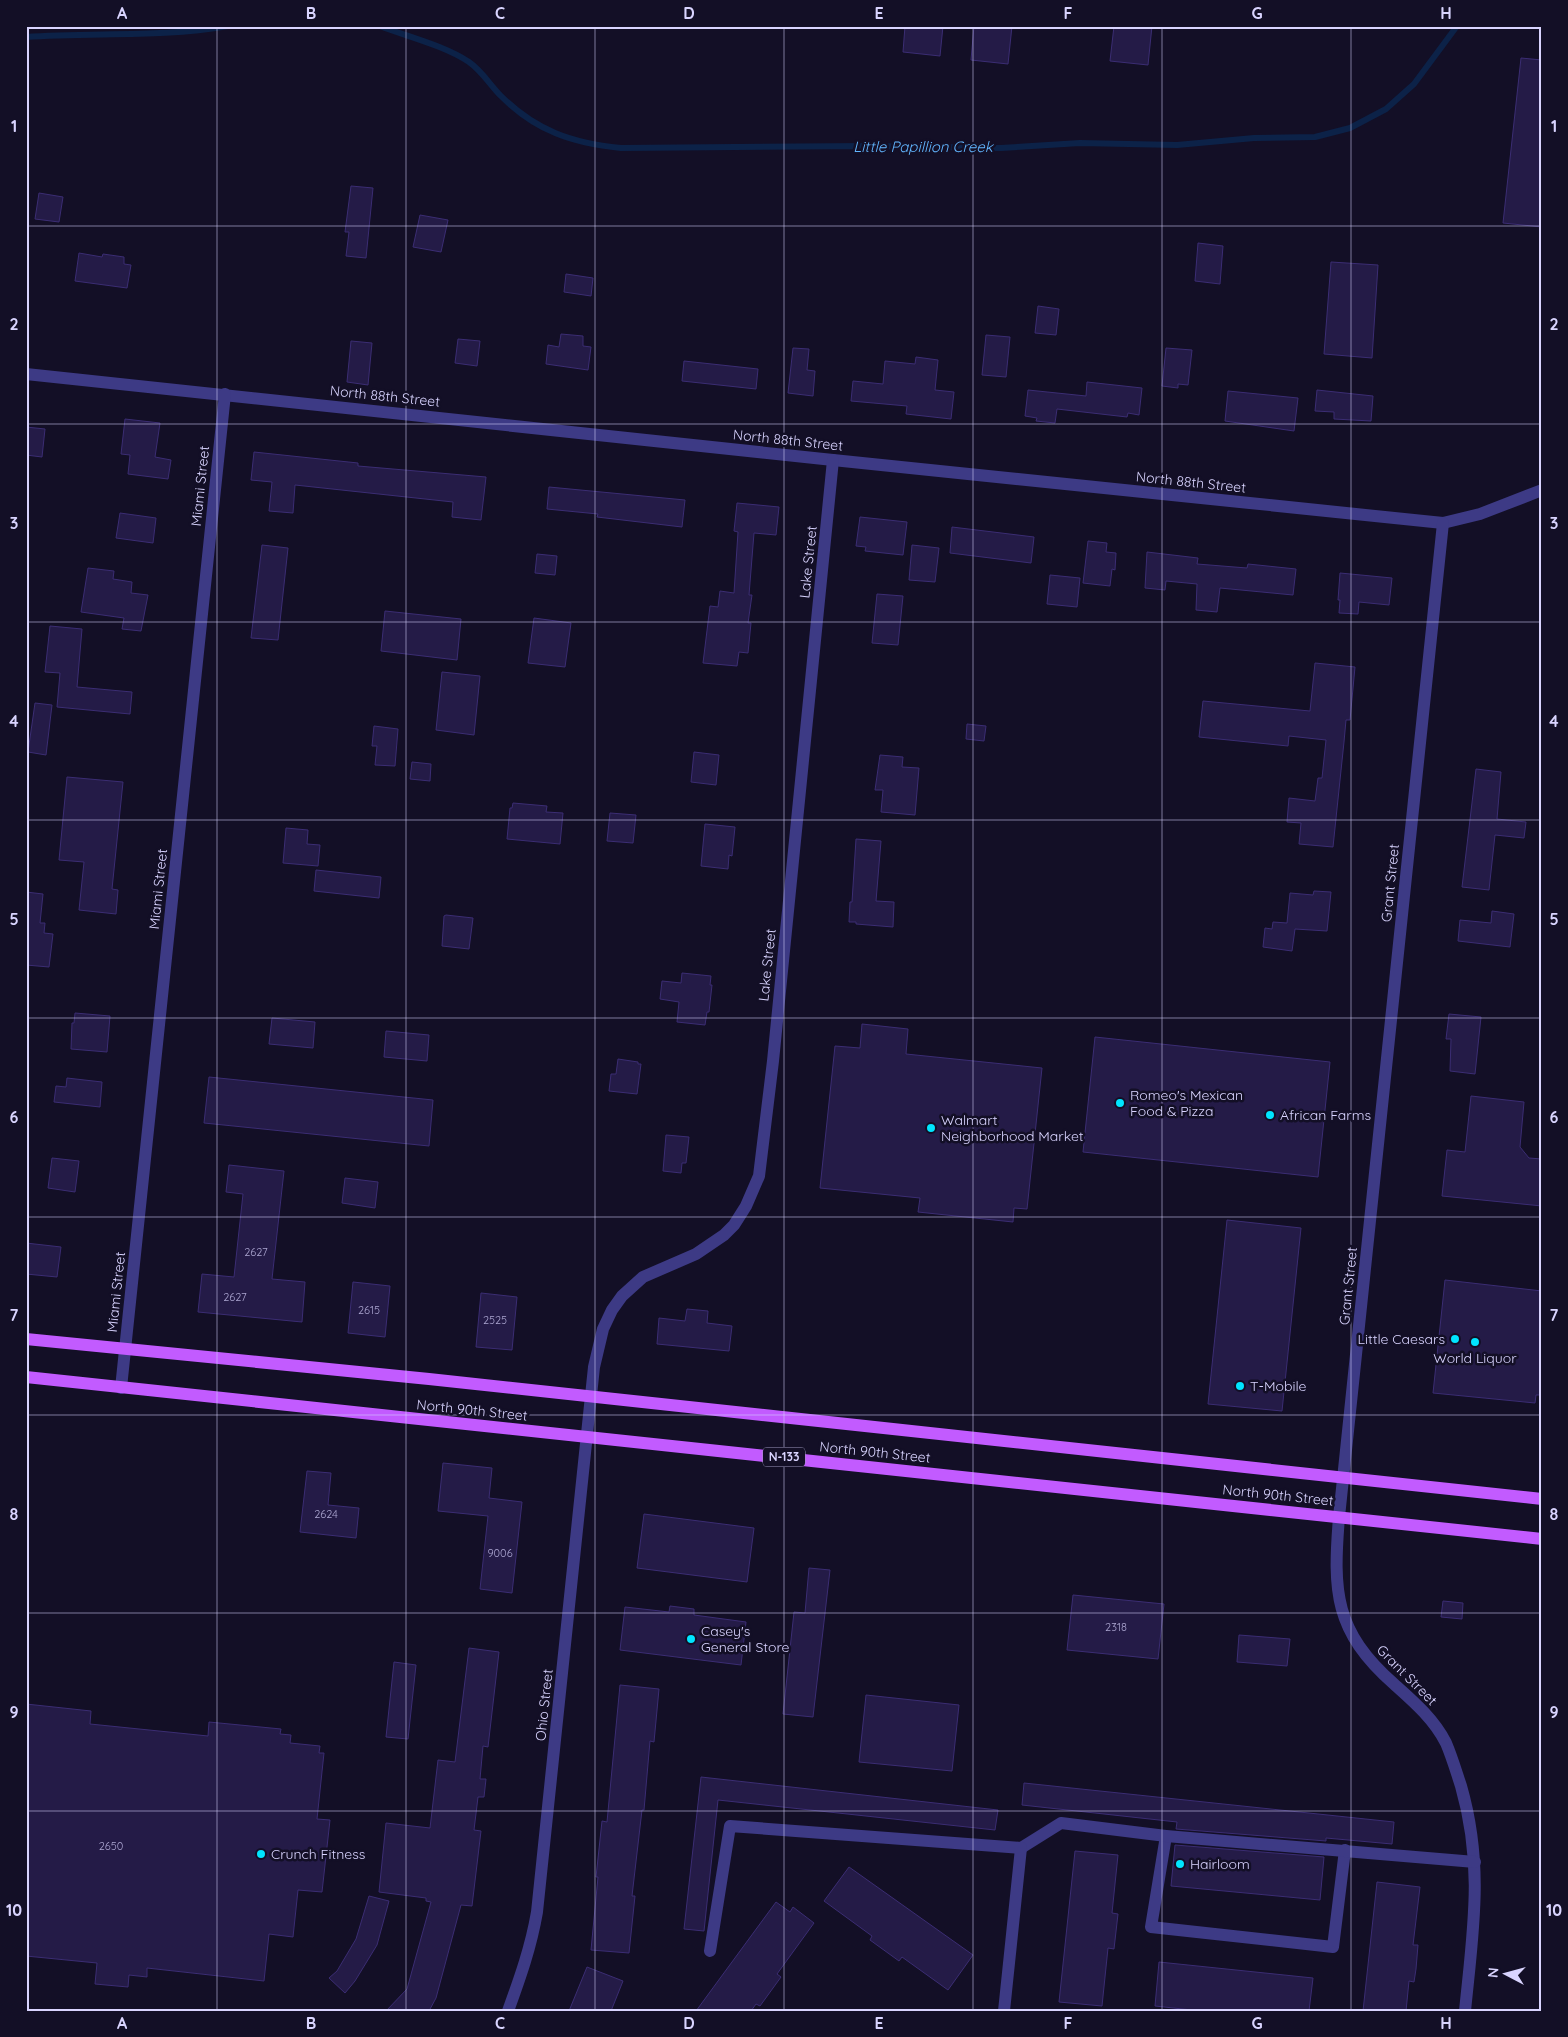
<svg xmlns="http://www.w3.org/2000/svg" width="1568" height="2037" font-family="Quicksand,sans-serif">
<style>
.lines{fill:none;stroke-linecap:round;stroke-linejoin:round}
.stream{stroke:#0c2248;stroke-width:6}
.building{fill:#241b47;stroke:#3b2d73}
.street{stroke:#3d3a85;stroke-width:12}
.primary{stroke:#c25bff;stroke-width:12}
.grid{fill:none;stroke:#d9d4ff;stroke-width:1;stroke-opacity:0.55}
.poi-dot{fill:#00e5ff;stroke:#130f26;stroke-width:2}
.labels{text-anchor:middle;stroke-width:5;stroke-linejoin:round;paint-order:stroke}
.number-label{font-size:11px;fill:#aca6d1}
.shield{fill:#130f26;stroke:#9e99be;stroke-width:1}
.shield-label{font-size:12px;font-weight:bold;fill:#d9d4ff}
.street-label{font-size:14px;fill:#d9d4ff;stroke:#130f26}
.poi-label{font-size:14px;fill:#d9d4ff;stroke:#130f26;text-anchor:start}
.water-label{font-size:15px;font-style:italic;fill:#62b6ff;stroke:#130f26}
.neatline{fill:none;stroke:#d9d4ff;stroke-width:2}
.grid-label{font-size:16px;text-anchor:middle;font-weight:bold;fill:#d9d4ff}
</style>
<rect width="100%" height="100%" fill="#130f26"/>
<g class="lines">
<g class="stream">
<path d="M380,26C408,37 443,45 469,62C482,71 490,85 501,96C536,131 572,143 621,148L868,146L1001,148L1080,143L1177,145L1254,138L1315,137L1350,128L1386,109L1414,84L1457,26"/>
<path d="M26,37C94,32 161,38 228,26"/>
</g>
</g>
<g class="building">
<path d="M905,26H943L940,56L903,52Z"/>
<path d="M974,26H1012L1008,64L971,60Z"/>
<path d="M1114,26H1152L1148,65L1110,61Z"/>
<path d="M1521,58L1542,60V227L1503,223Z"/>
<path d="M351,186L373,188L366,258L346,256L349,232H345Z"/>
<path d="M39,193L63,197L59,222L35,219Z"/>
<path d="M420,215L448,220L441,252L413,247Z"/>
<path d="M1198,243L1223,246L1220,284L1195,281Z"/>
<path d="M79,253L102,257L103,254L124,257V264L131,265L127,288L75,281Z"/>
<path d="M1331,262L1378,265L1372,358L1324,354Z"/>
<path d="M566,274L593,278L591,296L564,292Z"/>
<path d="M1038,306L1059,309L1056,335L1035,333Z"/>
<path d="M561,334L583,336V346L591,347L588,370L546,364L548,345L559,347Z"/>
<path d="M986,335L1010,337L1006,377L982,375Z"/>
<path d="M458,339L480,341L477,366L455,363Z"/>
<path d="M351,341L372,343L368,385L347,382Z"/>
<path d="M793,348L809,349L807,370L815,371L813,396L788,393Z"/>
<path d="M1166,348L1192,350L1188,385L1178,384V388L1162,386Z"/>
<path d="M916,357L938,360L935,390L954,392L951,419L906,414L907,406L851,401L853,381L883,384L885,361L915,364Z"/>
<path d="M684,361L758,369L756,389L682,381Z"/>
<path d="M1087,382L1142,388L1139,415L1128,413L1127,417L1057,409L1055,423L1036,421L1037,418L1025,416L1028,390L1086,396Z"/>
<path d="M1317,390L1373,396L1371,421L1334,419V412L1315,411Z"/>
<path d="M1228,391L1298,398L1294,431L1225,421Z"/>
<path d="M125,419L160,423L155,457L171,460L168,479L128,474L130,455L121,454Z"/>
<path d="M26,427L45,429L42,457L26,455Z"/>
<path d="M254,452L358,463V466L486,477L481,520L452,517L453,502L295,485L293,513L269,511L272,482L251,480Z"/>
<path d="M549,487L685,500L682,527L597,517L598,514L547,509Z"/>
<path d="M737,503L779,507L776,535L754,533L749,595H752L748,623H751L748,653L739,652L737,666L703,663L710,606L718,607L720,591L734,593L738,532L734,531Z"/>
<path d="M120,513L156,518L153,543L116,538Z"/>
<path d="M860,517L907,522L903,555L865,551L866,547L856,546Z"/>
<path d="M952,527L1034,537L1031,563L950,553Z"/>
<path d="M1088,541L1107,543L1106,552L1116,553L1115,570L1112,569L1110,586L1083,583Z"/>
<path d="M262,545L288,548L278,640L251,638Z"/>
<path d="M912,545L939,548L935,582L909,580Z"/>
<path d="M1147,552L1198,558L1197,564L1247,568L1248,564L1296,569L1293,595L1220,588L1217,612L1196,610L1197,584L1166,581L1165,590L1145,588Z"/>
<path d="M537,554L557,556L555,575L535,573Z"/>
<path d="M88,568L114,571L113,579L132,582L131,593L148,595L141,631L122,629L124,618L81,612Z"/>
<path d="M1340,573L1392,578L1389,605L1359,602L1358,614L1339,613L1340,600H1338Z"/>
<path d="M1050,575L1080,578L1077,607L1047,604Z"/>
<path d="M877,594L903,596L898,645L872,643Z"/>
<path d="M385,611L461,619L457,660L381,651Z"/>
<path d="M534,618L571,623L565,667L528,663Z"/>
<path d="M50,626L82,629L77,687L132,692L130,714L57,707L60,673L45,672Z"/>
<path d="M1315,663L1355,667L1350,720H1346L1344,742L1333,847L1299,844L1301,823L1287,822L1289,798L1315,801L1318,778H1322L1326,740L1289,736L1288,746L1199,737L1203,701L1310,711Z"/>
<path d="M442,672L480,676L474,735L436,730Z"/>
<path d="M35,703L52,705L46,755L28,752Z"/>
<path d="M967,724L986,726L984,741L966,739Z"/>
<path d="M374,726L398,729L395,766L375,765L377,746H372Z"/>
<path d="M694,752L719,755L716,785L691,782Z"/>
<path d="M880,755L903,757L902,767L919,768L915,815L881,812L883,790H875Z"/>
<path d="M412,762L431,764L430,781L410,779Z"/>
<path d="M1476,769L1501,772L1497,819L1526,822L1524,838L1495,835L1489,890L1462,887Z"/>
<path d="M67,777L123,782L112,889L118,890L116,914L79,910L84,862L59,860Z"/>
<path d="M513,803L547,806L546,812L563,813L560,844L507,839L510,808H512Z"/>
<path d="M610,813L636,815L633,843L607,841Z"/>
<path d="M705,824L735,827L732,856L729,855L728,869L701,866Z"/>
<path d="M286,828L308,830L307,844L320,845L318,866L283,863Z"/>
<path d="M856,839L881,841L876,901L894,902L893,927L856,924V922H849L850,902H852Z"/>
<path d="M316,870L381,877L379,898L314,891Z"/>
<path d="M1314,891L1331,892L1327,931L1295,929L1292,951L1263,947L1265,928L1272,929L1273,922L1287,923L1290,893L1313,895Z"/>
<path d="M26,892L43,894L40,923H45L44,933L53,934L49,967L26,965Z"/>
<path d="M1492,911L1514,914L1510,947L1458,941L1460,920L1491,923Z"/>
<path d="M446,915L473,918L469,949L442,946L444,916Z"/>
<path d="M682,973L711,976L710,985H712L709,1012H707L705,1025L677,1022L679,1002L660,999L662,981L681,983Z"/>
<path d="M75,1013L110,1016L107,1052L71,1049L72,1023H74Z"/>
<path d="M1449,1014L1481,1017L1475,1074L1450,1071L1451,1039H1446Z"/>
<path d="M272,1018L315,1022L313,1048L269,1044Z"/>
<path d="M862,1024L908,1029L906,1054L1042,1068L1027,1209L1014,1208L1013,1222L918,1212L920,1198L820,1188L835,1046L860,1048Z"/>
<path d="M386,1031L429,1035L427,1061L384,1057Z"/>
<path d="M1095,1037L1330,1062L1318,1177L1083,1152Z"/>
<path d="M618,1059L638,1062V1064H641L637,1094L609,1091L611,1074H616Z"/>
<path d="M209,1077L433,1100L429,1146L204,1123Z"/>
<path d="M67,1078L102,1082L100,1107L54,1102L56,1086L66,1087Z"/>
<path d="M1471,1096L1524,1102L1520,1147L1529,1158L1542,1159V1206L1442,1196L1447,1150L1465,1152Z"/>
<path d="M666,1135L689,1137L686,1163H682L681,1173L663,1171Z"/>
<path d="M52,1158L79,1161L75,1192L48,1188Z"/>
<path d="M229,1165L284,1171L272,1279L305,1282L302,1322L198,1312L202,1274L234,1277L243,1194L226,1192Z"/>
<path d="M345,1178L378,1182L375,1208L342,1203Z"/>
<path d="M1227,1220L1301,1228L1282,1411L1208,1404Z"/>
<path d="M26,1243L61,1247L57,1277L26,1274Z"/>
<path d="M1445,1280L1542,1291V1395H1536L1535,1403L1433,1393Z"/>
<path d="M353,1282L390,1286L385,1337L348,1333Z"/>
<path d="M481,1293L517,1297L512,1350L476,1347Z"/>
<path d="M687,1309L708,1311L707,1323L732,1326L729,1351L657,1344L659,1318L685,1321Z"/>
<path d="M443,1463L492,1468L489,1498L522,1502L512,1593L480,1589L488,1516L438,1511Z"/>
<path d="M307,1471L331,1473L328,1505L359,1508L356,1538L300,1532Z"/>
<path d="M644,1514L754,1528L747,1582L637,1568Z"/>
<path d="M809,1568L830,1570L813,1717L783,1714L794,1612L805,1613Z"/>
<path d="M1073,1595L1164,1604L1158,1659L1067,1650Z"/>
<path d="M1443,1601L1463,1603L1462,1619L1441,1617Z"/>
<path d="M670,1606L694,1609V1615L746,1622L741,1665L620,1650L625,1607L669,1612Z"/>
<path d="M1239,1635L1290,1639L1287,1666L1237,1662Z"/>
<path d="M469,1648L499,1652L488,1747L483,1746L480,1779H486L484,1797H478L474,1830L481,1831L472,1906L461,1905L436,1998L429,2011H386L407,1989L431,1902L426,1901V1898L379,1892L386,1823L430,1828L438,1760L455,1762Z"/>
<path d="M394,1662L416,1665L408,1739L386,1737Z"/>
<path d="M620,1685L659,1689L654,1742L650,1741L644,1810H642L632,1896H635L629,1953L591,1950L598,1877H596L602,1821L607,1822Z"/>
<path d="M866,1695L959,1705L952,1771L859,1762Z"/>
<path d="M26,1704L91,1711L90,1724L208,1736L209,1722L281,1729L280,1734L291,1735L290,1743L320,1746L319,1753H324L317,1819L330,1820L322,1892L298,1890L293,1937L269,1934L264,1981L147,1968V1977L129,1975L128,1987L95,1984L97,1963L26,1956Z"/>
<path d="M701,1777L998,1810L995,1830L718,1800L704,1931L684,1929Z"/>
<path d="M1024,1783L1394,1822L1392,1844L1326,1838V1841L1176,1829L1177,1822L1022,1805Z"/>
<path d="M1175,1845L1324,1857L1320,1900L1171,1886Z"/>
<path d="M1075,1851L1118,1855L1112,1913L1118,1914L1114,1949L1108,1948L1102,2006L1059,2002Z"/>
<path d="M849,1867L973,1955L948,1990L902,1957L899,1961L870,1940L872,1936L824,1901Z"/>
<path d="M1377,1882L1420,1887L1413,1945H1418L1416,1969L1414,1982L1409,1981L1406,2011H1363Z"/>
<path d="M369,1896L389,1901L377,1945L355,1981L345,1993L329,1978L337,1971L356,1939Z"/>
<path d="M776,1902L790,1912L793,1907L814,1923L777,1974L781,1977L760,2006L756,2004L751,2011H696Z"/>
<path d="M1159,1962L1313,1978L1309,2011H1201L1155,2006Z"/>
<path d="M587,1967L623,1981L611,2011H569Z"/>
</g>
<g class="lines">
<g class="street">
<path d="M26,374L833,460L1443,523L1480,514L1542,490"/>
<path d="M1443,523L1339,1517C1333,1592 1334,1631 1394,1684C1413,1701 1434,1719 1446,1743C1452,1757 1456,1771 1461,1786C1484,1866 1473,1930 1465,2011"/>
<path d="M121,1388L225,394"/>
<path d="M1166,1836L1151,1927L1333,1947L1345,1850"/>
<path d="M1021,1848L1061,1823L1166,1836L1475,1862"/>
<path d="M710,1951L730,1826L1021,1848L1004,2011"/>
<path d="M508,2011C520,1978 531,1947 537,1912L594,1367L603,1329L612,1310L622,1296L643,1277L696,1254L724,1235L734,1225L746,1206L759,1176L773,1061L833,460"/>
</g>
<g class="primary">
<path d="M26,1339L429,1379L1542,1499"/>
<path d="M26,1377L1542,1539"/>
</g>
</g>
<path class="grid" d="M217,26V2011M406,26V2011M595,26V2011M784,26V2011M973,26V2011M1162,26V2011M1351,26V2011M26,226H1542M26,424H1542M26,622H1542M26,820H1542M26,1018H1542M26,1217H1542M26,1415H1542M26,1613H1542M26,1811H1542"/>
<g class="poi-dot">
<circle cx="1120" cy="1103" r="5"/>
<circle cx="1270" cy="1115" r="5"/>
<circle cx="931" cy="1128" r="5"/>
<circle cx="1455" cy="1339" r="5"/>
<circle cx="1475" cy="1342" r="5"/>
<circle cx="1240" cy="1386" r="5"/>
<circle cx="691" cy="1639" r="5"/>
<circle cx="261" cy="1854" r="5"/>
<circle cx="1180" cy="1864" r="5"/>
</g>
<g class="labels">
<g class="number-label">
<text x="256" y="1256">2627</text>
<text x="235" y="1301">2627</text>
<text x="369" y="1314">2615</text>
<text x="495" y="1324">2525</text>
<text x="326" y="1518">2624</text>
<text x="500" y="1557">9006</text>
<text x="1116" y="1631">2318</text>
<text x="111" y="1850">2650</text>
</g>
<rect class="shield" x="763" y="1447.5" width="42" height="19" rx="4"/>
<g class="shield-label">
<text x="784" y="1461">N-133</text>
</g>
<g class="street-label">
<text transform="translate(385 396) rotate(6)" y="5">North 88th Street</text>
<text transform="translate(788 440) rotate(6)" y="5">North 88th Street</text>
<text transform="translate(1191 482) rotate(6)" y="5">North 88th Street</text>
<text transform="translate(200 486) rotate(-84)" y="5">Miami Street</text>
<text transform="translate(808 562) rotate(-84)" y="5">Lake Street</text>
<text transform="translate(1390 883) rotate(-84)" y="5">Grant Street</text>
<text transform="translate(158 889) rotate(-84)" y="5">Miami Street</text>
<text transform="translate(767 965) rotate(-84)" y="5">Lake Street</text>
<text transform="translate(1348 1286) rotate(-84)" y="5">Grant Street</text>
<text transform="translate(116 1292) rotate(-84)" y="5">Miami Street</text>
<text transform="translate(472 1410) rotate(6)" y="5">North 90th Street</text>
<text transform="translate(875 1452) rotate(6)" y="5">North 90th Street</text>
<text transform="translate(1278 1495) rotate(6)" y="5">North 90th Street</text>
<text transform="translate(1407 1675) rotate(45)" y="5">Grant Street</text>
<text transform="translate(544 1705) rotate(-84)" y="5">Ohio Street</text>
</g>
<g class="poi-label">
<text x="1130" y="1100">Romeo's Mexican<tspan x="1130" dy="16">Food &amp; Pizza</tspan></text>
<text x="1280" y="1120">African Farms</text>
<text x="941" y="1125">Walmart<tspan x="941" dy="16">Neighborhood Market</tspan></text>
<text x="1445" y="1344" text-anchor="end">Little Caesars</text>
<text x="1475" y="1363" text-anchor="middle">World Liquor</text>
<text x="1250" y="1391">T-Mobile</text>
<text x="701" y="1636">Casey's<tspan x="701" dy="16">General Store</tspan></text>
<text x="271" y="1859">Crunch Fitness</text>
<text x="1190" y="1869">Hairloom</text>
</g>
<g class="water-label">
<text x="923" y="152">Little Papillion Creek</text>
</g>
</g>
<rect width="1568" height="2037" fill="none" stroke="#130f26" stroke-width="55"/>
<g transform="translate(1506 1974) rotate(276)" stroke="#130f26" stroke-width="4" paint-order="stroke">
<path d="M0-4L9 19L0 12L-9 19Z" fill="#d9d4ff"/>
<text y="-8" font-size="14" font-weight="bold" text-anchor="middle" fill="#d9d4ff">N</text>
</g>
<rect x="28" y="28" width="1512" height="1982" class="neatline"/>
<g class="grid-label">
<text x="122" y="19">A</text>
<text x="311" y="19">B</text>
<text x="500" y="19">C</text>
<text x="689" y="19">D</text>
<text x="879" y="19">E</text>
<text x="1068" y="19">F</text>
<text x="1257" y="19">G</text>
<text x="1446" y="19">H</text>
<text x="14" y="132">1</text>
<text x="1554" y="132">1</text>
<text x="14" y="330">2</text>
<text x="1554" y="330">2</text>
<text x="14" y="529">3</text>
<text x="1554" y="529">3</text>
<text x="14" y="727">4</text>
<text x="1554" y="727">4</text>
<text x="14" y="925">5</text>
<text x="1554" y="925">5</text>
<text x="14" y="1123">6</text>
<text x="1554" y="1123">6</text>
<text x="14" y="1321">7</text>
<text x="1554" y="1321">7</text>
<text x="14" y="1520">8</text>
<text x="1554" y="1520">8</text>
<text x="14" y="1718">9</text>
<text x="1554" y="1718">9</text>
<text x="14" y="1916">10</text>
<text x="1554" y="1916">10</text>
<text x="122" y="2029">A</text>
<text x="311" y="2029">B</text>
<text x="500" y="2029">C</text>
<text x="689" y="2029">D</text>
<text x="879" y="2029">E</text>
<text x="1068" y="2029">F</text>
<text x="1257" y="2029">G</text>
<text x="1446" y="2029">H</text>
</g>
</svg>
